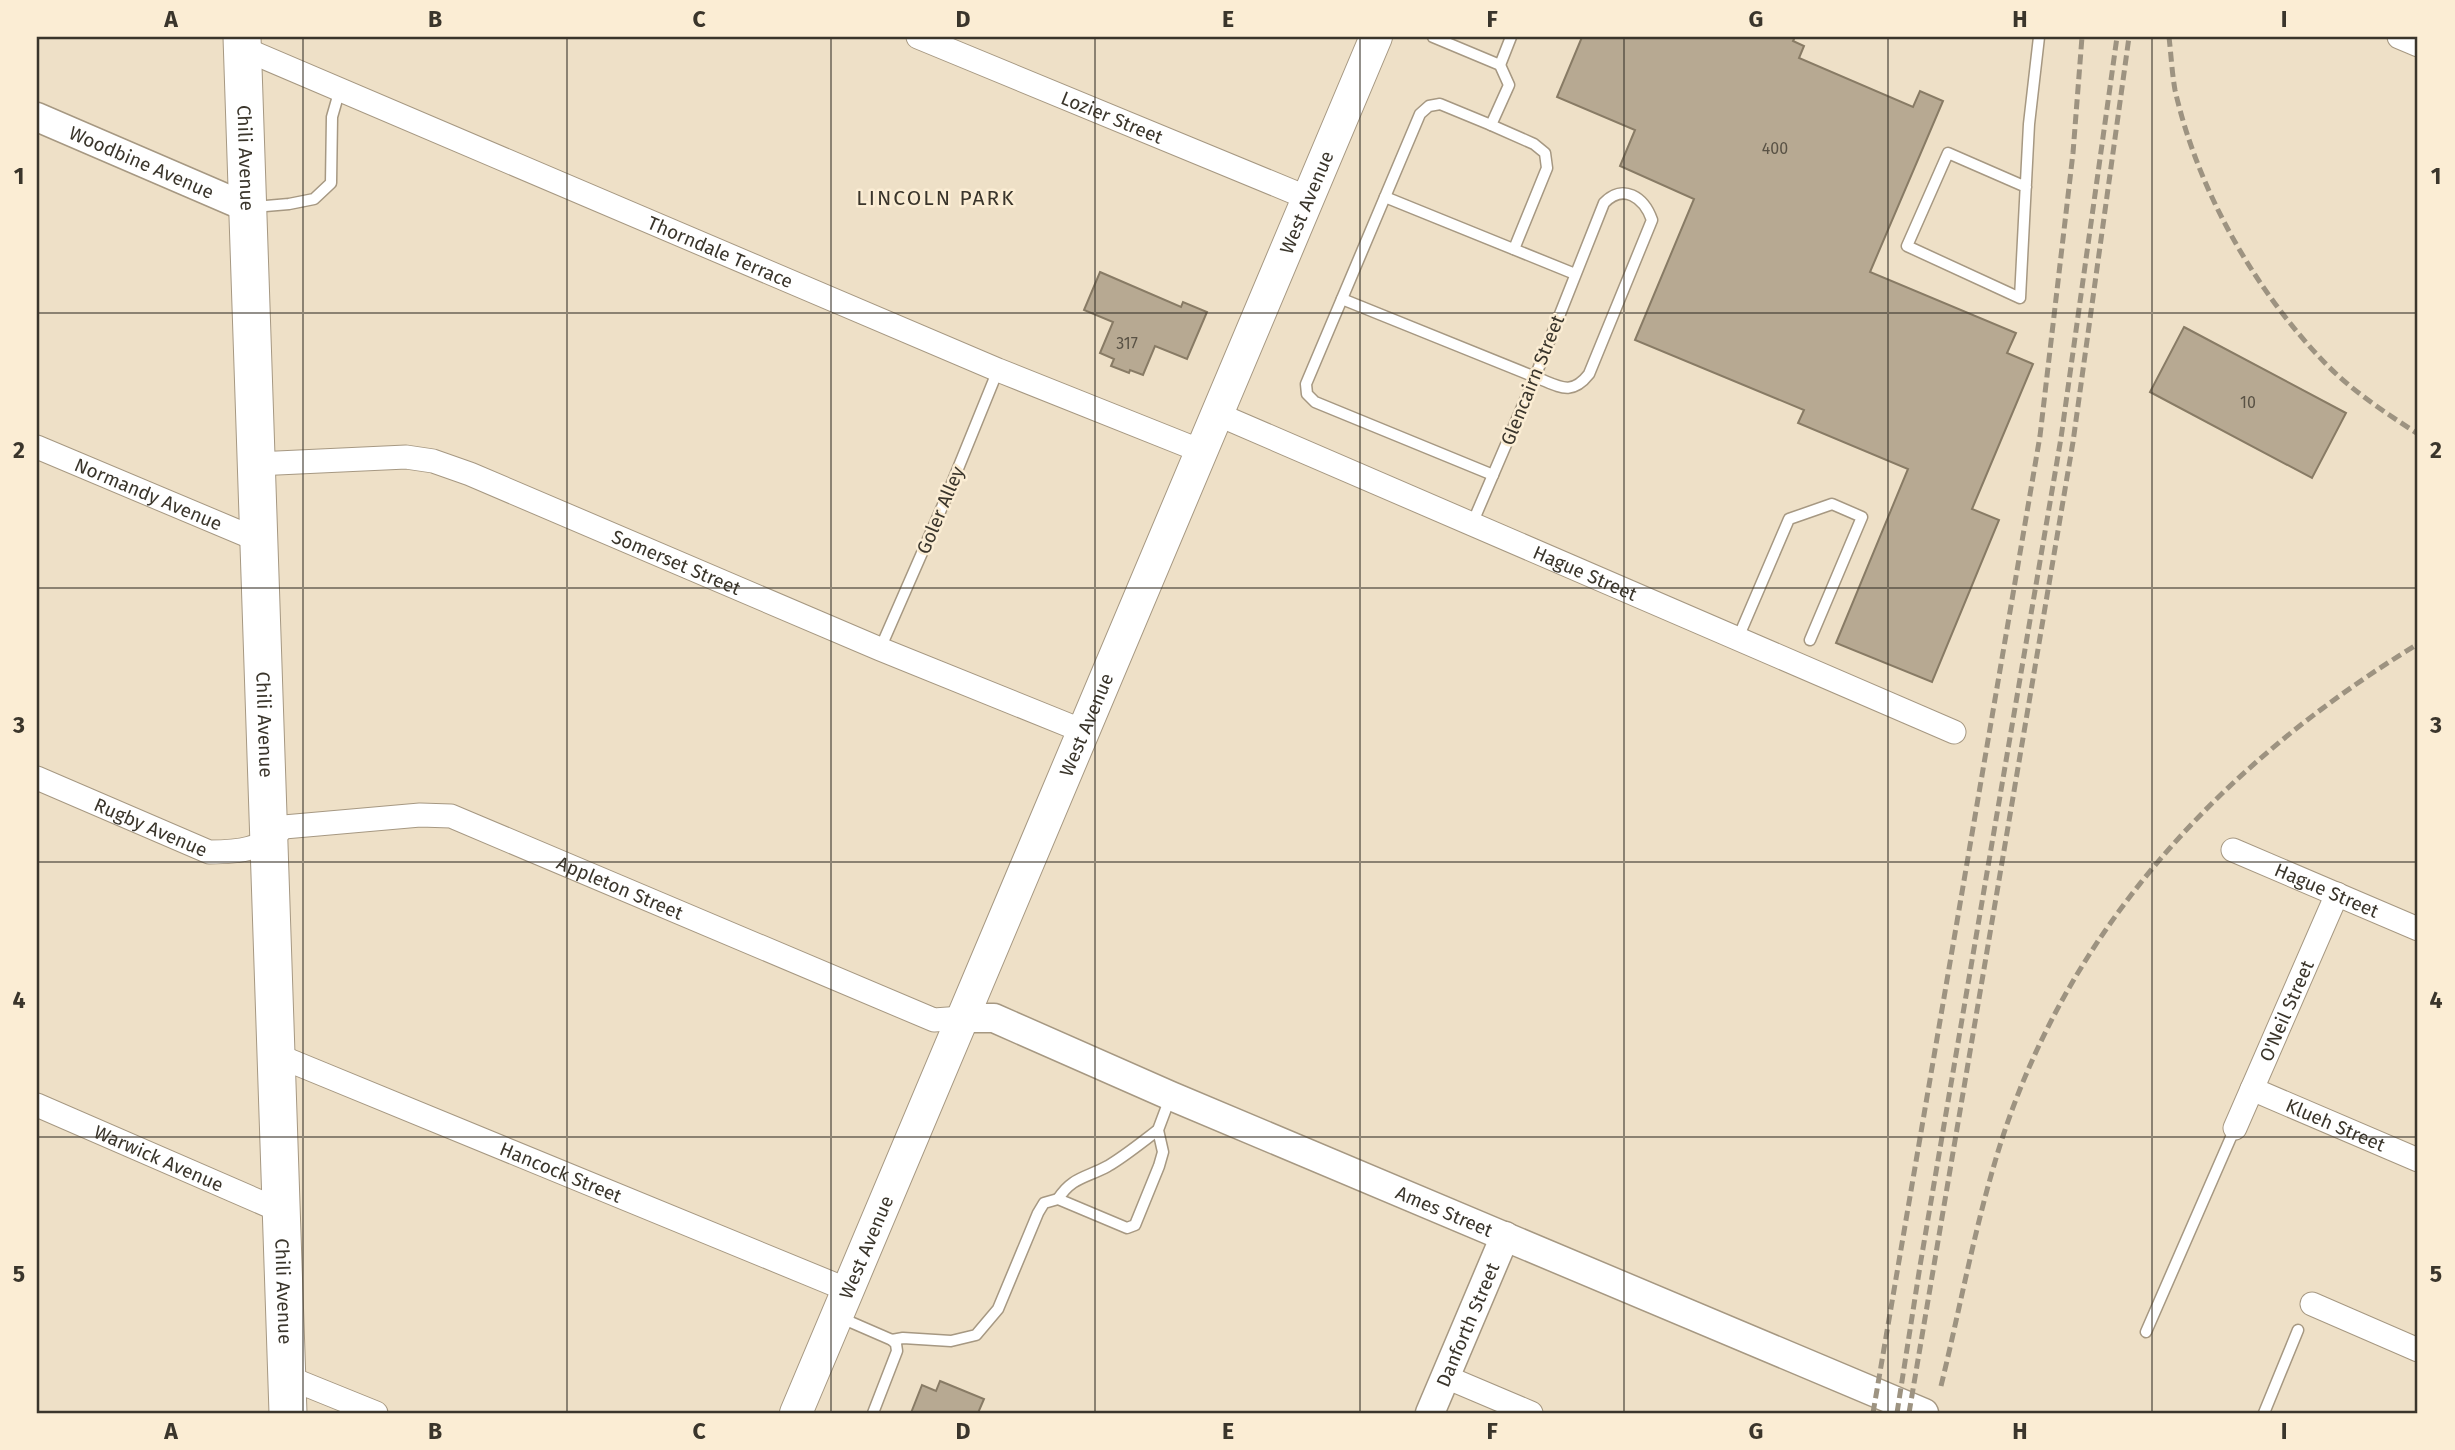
<svg xmlns="http://www.w3.org/2000/svg" width="2455" height="1450" font-family="'Fira Sans',sans-serif">
<style>
.building{fill:#b7a992;stroke:#887b65;stroke-width:2}
.lines{fill:none;stroke-linecap:round;stroke-linejoin:round}
.service-casing{stroke:#a69882;stroke-width:13}
.minor-casing{stroke:#a69882;stroke-width:25}
.tertiary-casing{stroke:#a69882;stroke-width:31}
.secondary-casing{stroke:#a69882;stroke-width:34}
.primary-casing{stroke:#a69882;stroke-width:39}
.service{stroke:#fff;stroke-width:10}
.minor{stroke:#fff;stroke-width:23}
.tertiary{stroke:#fff;stroke-width:28}
.secondary{stroke:#fff;stroke-width:32}
.primary{stroke:#fff;stroke-width:37}
.rail{stroke:#9d9381;stroke-width:5;stroke-dasharray:10 5;stroke-linecap:butt}
.grid{fill:none;stroke:#3a352b;stroke-width:2;stroke-opacity:0.55}
.labels{text-anchor:middle;stroke-width:5;stroke-linejoin:round;paint-order:stroke}
.number-label{font-size:16px;fill:#595245}
.street-label{font-size:19px;fill:#3a352b;stroke:#fbedd4}
.neighbourhood-label{font-size:21px;letter-spacing:2px;fill:#3a352b;stroke:#fbedd4}
.neatline{fill:none;stroke:#3a352b;stroke-width:2.5}
.grid-label{font-size:23px;text-anchor:middle;font-weight:bold;fill:#3a352b}
</style>
<rect width="100%" height="100%" fill="#eee0c7"/>
<g class="building">
<path d="M1582,37H1795L1793,41L1804,46L1799,58L1913,107L1920,91L1943,101L1870,272L2016,333L2007,353L2033,364L1972,509L1999,520L1932,682L1836,643L1908,469L1798,423L1804,410L1635,340L1694,199L1620,166L1635,130L1557,97Z"/>
<path d="M1100,272L1181,307L1183,302L1207,312L1187,359L1155,346L1143,375L1130,370L1129,373L1111,366L1114,359L1100,353L1113,322L1084,310Z"/>
<path d="M2184,327L2346,413L2312,478L2150,392Z"/>
<path d="M940,1381L984,1399L978,1413H911L922,1385L936,1391Z"/>
</g>
<g class="lines">
<defs>
<g id="service">
<path d="M1433,37L1500,65L1509,85L1491,125L1440,104L1429,106L1420,114L1306,384L1307,394L1315,402L1493,475"/>
<path d="M1500,65L1511,37"/>
<path d="M1491,125L1534,144L1545,153L1547,168L1514,249"/>
<path d="M2026,187L1948,153L1907,246L2020,298L2029,124L2039,37"/>
<path d="M1385,197L1575,274"/>
<path d="M253,207L289,204L314,199L331,183L332,117L340,89"/>
<path d="M1342,299L1535,377C1559,386 1571,397 1589,374L1652,220C1644,197 1623,183 1604,203L1535,377L1472,524"/>
<path d="M1738,638L1789,519L1832,504L1862,517L1810,640"/>
<path d="M880,649L946,498L998,370"/>
<path d="M1058,1199C1072,1177 1086,1178 1108,1166C1125,1156 1142,1142 1158,1130"/>
<path d="M839,1317L892,1340L903,1338L951,1341L976,1335L998,1309L1038,1213L1044,1203L1058,1199L1127,1228L1135,1225L1159,1166L1163,1152L1158,1130L1170,1098"/>
<path d="M2146,1332L2235,1128"/>
<path d="M873,1413L897,1351L896,1344L892,1340"/>
<path d="M2264,1413L2298,1330"/>
</g>
<g id="minor">
<path id="s1" d="M918,37L1308,198"/>
<path d="M2399,37L2418,45"/>
<path id="s2" d="M242,48L998,370L1201,451"/>
<path id="s3" d="M1217,414L1954,732"/>
<path id="s4" d="M37,447L258,540"/>
<path id="s5" d="M256,464L406,457L433,461L470,474L880,649L1083,731"/>
<path id="s6" d="M37,778L209,852C242,852 259,850 284,827L420,815L451,816L934,1020L962,1018"/>
<path id="s7" d="M2233,850L2418,929"/>
<path id="s8" d="M276,1055L848,1290"/>
<path id="s9" d="M2252,1089L2418,1160"/>
<path id="s10" d="M37,1105L281,1211"/>
<path id="s11" d="M2235,1128L2337,894"/>
<path d="M2312,1304L2418,1350"/>
<path d="M287,1377L376,1413"/>
<path d="M1446,1377L1531,1413"/>
</g>
<g id="tertiary">
<path id="s12" d="M37,117L246,207"/>
<path id="s13" d="M962,1018H994L1171,1096L1924,1413"/>
<path id="s14" d="M1430,1413L1505,1236"/>
</g>
<g id="secondary">
<path id="s15" d="M796,1413L1376,37"/>
</g>
<g id="primary">
<path id="s16" d="M242,37L288,1413"/>
</g>
</defs>
<use href="#service" class="service-casing"/>
<use href="#minor" class="minor-casing"/>
<use href="#tertiary" class="tertiary-casing"/>
<use href="#secondary" class="secondary-casing"/>
<use href="#primary" class="primary-casing"/>
<use href="#service" class="service"/>
<use href="#minor" class="minor"/>
<use href="#tertiary" class="tertiary"/>
<use href="#secondary" class="secondary"/>
<use href="#primary" class="primary"/>
<g class="rail">
<path d="M2169,37C2171,54 2172,73 2175,90C2198,191 2254,289 2325,363C2352,391 2386,413 2418,434"/>
<path d="M1941,1386C1961,1304 1976,1220 2002,1139C2072,923 2227,760 2418,644"/>
<path d="M1873,1413L2040,436L2073,153L2082,37"/>
<path d="M1897,1413L1920,1266L2061,438L2117,37"/>
<path d="M1909,1413L2073,442L2129,37"/>
</g>
</g>
<path class="grid" d="M303,37V1413M567,37V1413M831,37V1413M1095,37V1413M1360,37V1413M1624,37V1413M1888,37V1413M2152,37V1413M37,313H2418M37,588H2418M37,862H2418M37,1137H2418"/>
<g class="labels">
<g class="number-label">
<text x="1775" y="154">400</text>
<text x="1127" y="349">317</text>
<text x="2248" y="408">10</text>
</g>
<g class="street-label">
<text dy="7" stroke="none"><textPath href="#s1" startOffset="210">Lozier Street</textPath></text>
<text dy="7" stroke="none"><textPath href="#s16" startOffset="121">Chili Avenue</textPath></text>
<text dy="7" stroke="none"><textPath href="#s12" startOffset="114">Woodbine Avenue</textPath></text>
<text dy="7" stroke="none"><textPath href="#s15" startOffset="1314">West Avenue</textPath></text>
<text dy="7" stroke="none"><textPath href="#s2" startOffset="520">Thorndale Terrace</textPath></text>
<text transform="translate(1532 380) rotate(-68)" y="7">Glencairn Street</text>
<text dy="7" stroke="none"><textPath href="#s4" startOffset="121">Normandy Avenue</textPath></text>
<text transform="translate(940 510) rotate(-67)" y="7">Goler Alley</text>
<text dy="7" stroke="none"><textPath href="#s5" startOffset="441">Somerset Street</textPath></text>
<text dy="7" stroke="none"><textPath href="#s3" startOffset="401">Hague Street</textPath></text>
<text dy="7" stroke="none"><textPath href="#s16" startOffset="688">Chili Avenue</textPath></text>
<text dy="7" stroke="none"><textPath href="#s15" startOffset="747">West Avenue</textPath></text>
<text dy="7" stroke="none"><textPath href="#s6" startOffset="124">Rugby Avenue</textPath></text>
<text dy="7" stroke="none"><textPath href="#s6" startOffset="620">Appleton Street</textPath></text>
<text dy="7" stroke="none"><textPath href="#s7" startOffset="102">Hague Street</textPath></text>
<text dy="7" stroke="none"><textPath href="#s11" startOffset="128">O'Neil Street</textPath></text>
<text dy="7" stroke="none"><textPath href="#s9" startOffset="91">Klueh Street</textPath></text>
<text dy="7" stroke="none"><textPath href="#s10" startOffset="133">Warwick Avenue</textPath></text>
<text dy="7" stroke="none"><textPath href="#s8" startOffset="308">Hancock Street</textPath></text>
<text dy="7" stroke="none"><textPath href="#s13" startOffset="522">Ames Street</textPath></text>
<text dy="7" stroke="none"><textPath href="#s15" startOffset="180">West Avenue</textPath></text>
<text dy="7" stroke="none"><textPath href="#s16" startOffset="1255">Chili Avenue</textPath></text>
<text dy="7" stroke="none"><textPath href="#s14" startOffset="96">Danforth Street</textPath></text>
</g>
<g class="neighbourhood-label">
<text x="936" y="205">LINCOLN PARK</text>
</g>
</g>
<rect width="2455" height="1450" fill="none" stroke="#fbedd4" stroke-width="77"/>
<rect x="38" y="38" width="2378" height="1374" class="neatline"/>
<g class="grid-label">
<text x="171" y="27">A</text>
<text x="435" y="27">B</text>
<text x="699" y="27">C</text>
<text x="963" y="27">D</text>
<text x="1228" y="27">E</text>
<text x="1492" y="27">F</text>
<text x="1756" y="27">G</text>
<text x="2020" y="27">H</text>
<text x="2284" y="27">I</text>
<text x="19" y="184">1</text>
<text x="2436" y="184">1</text>
<text x="19" y="458">2</text>
<text x="2436" y="458">2</text>
<text x="19" y="733">3</text>
<text x="2436" y="733">3</text>
<text x="19" y="1008">4</text>
<text x="2436" y="1008">4</text>
<text x="19" y="1282">5</text>
<text x="2436" y="1282">5</text>
<text x="171" y="1439">A</text>
<text x="435" y="1439">B</text>
<text x="699" y="1439">C</text>
<text x="963" y="1439">D</text>
<text x="1228" y="1439">E</text>
<text x="1492" y="1439">F</text>
<text x="1756" y="1439">G</text>
<text x="2020" y="1439">H</text>
<text x="2284" y="1439">I</text>
</g>
</svg>
